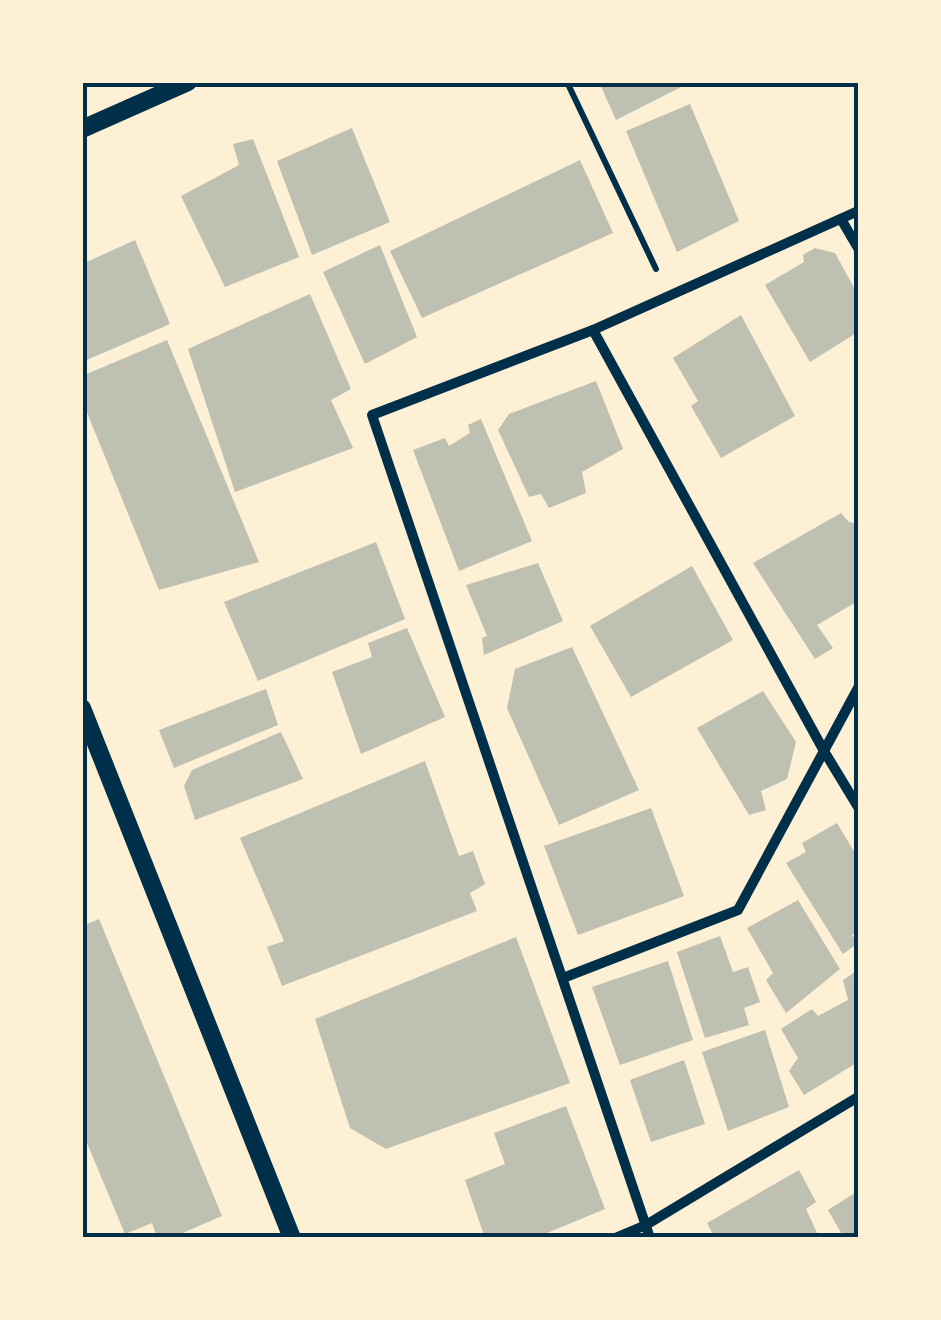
<svg xmlns="http://www.w3.org/2000/svg" width="941" height="1320" font-family="'Varela Round',sans-serif">
<style>
.building{fill:#bec0b2}
.lines{fill:none;stroke-linecap:round;stroke-linejoin:round}
.path{stroke:#003049;stroke-width:6}
.minor{stroke:#003049;stroke-width:10}
.tertiary{stroke:#003049;stroke-width:18}
.neatline{fill:none;stroke:#003049;stroke-width:4}
</style>
<rect width="100%" height="100%" fill="#fdf0d5"/>
<g class="building">
<path d="M599,82H691L616,120Z"/>
<path d="M690,104L739,221L677,252L626,131Z"/>
<path d="M352,128L390,222L312,255L277,161Z"/>
<path d="M253,139L299,257L225,287L181,196L239,165L233,144Z"/>
<path d="M580,160L613,233L422,318L390,251Z"/>
<path d="M135,240L170,324L82,362V264Z"/>
<path d="M380,245L417,337L365,364L323,272Z"/>
<path d="M815,248L835,253L858,295V332L810,362L765,285L804,262L803,255Z"/>
<path d="M310,294L351,389L331,400L353,448L235,492L188,349Z"/>
<path d="M741,315L795,416L721,458L691,406L698,401L673,358Z"/>
<path d="M167,340L259,562L159,590L82,400V376Z"/>
<path d="M596,381L623,449L582,472L586,493L549,508L541,494L529,497L498,430L509,414Z"/>
<path d="M481,419L532,541L459,571L413,450L445,438L449,446L470,433L468,425Z"/>
<path d="M841,513L849,522L858,524V601L817,625L833,648L815,659L753,563Z"/>
<path d="M376,542L405,619L258,681L224,602Z"/>
<path d="M538,563L563,621L484,655L482,638L487,636L466,585Z"/>
<path d="M692,566L733,640L631,697L590,626Z"/>
<path d="M407,628L445,717L361,754L332,672L372,657L368,643Z"/>
<path d="M572,647L639,790L559,825L507,708L515,669Z"/>
<path d="M266,689L278,725L174,768L159,730Z"/>
<path d="M763,691L796,742L787,779L761,791L766,810L749,815L697,728Z"/>
<path d="M281,732L303,779L195,820L184,786L192,770Z"/>
<path d="M425,761L459,856L473,851L485,884L470,893L477,911L282,986L267,947L284,941L240,838Z"/>
<path d="M651,808L684,896L578,935L544,846Z"/>
<path d="M837,823L858,858V931L852,935L858,943L843,954L786,863L806,852L802,843Z"/>
<path d="M798,900L840,969L786,1013L766,980L773,973L747,928Z"/>
<path d="M99,919L222,1216L171,1238H157L152,1223L125,1234L82,1131V926Z"/>
<path d="M720,936L733,972L748,967L760,1002L744,1008L749,1025L705,1038L677,952Z"/>
<path d="M516,937L570,1083L386,1149L350,1128L315,1019Z"/>
<path d="M668,961L693,1040L620,1065L592,987Z"/>
<path d="M858,970V1062L804,1095L789,1071L798,1058L781,1029L812,1009L818,1016L848,1000L843,980Z"/>
<path d="M765,1030L789,1107L728,1131L702,1052Z"/>
<path d="M684,1060L705,1124L651,1142L630,1080Z"/>
<path d="M566,1106L605,1209L535,1238H485L465,1180L505,1164L494,1133Z"/>
<path d="M799,1170L816,1202L806,1209L818,1235L813,1238H715L707,1223Z"/>
<path d="M858,1191V1238H844L828,1210Z"/>
</g>
<g class="lines">
<path class="path" d="M567,82L656,269"/>
<g class="minor">
<path d="M841,219L858,248"/>
<path d="M593,330L824,751L858,807"/>
<path d="M563,978L738,910L858,688"/>
<path d="M615,1238L646,1225L858,1097"/>
<path d="M650,1238L372,415L593,330L858,211"/>
</g>
<g class="tertiary">
<path d="M82,129L188,82"/>
<path d="M82,708L292,1238"/>
</g>
</g>
<rect width="941" height="1320" fill="none" stroke="#fdf0d5" stroke-width="170"/>
<rect x="85" y="85" width="771" height="1150" class="neatline"/>
</svg>
